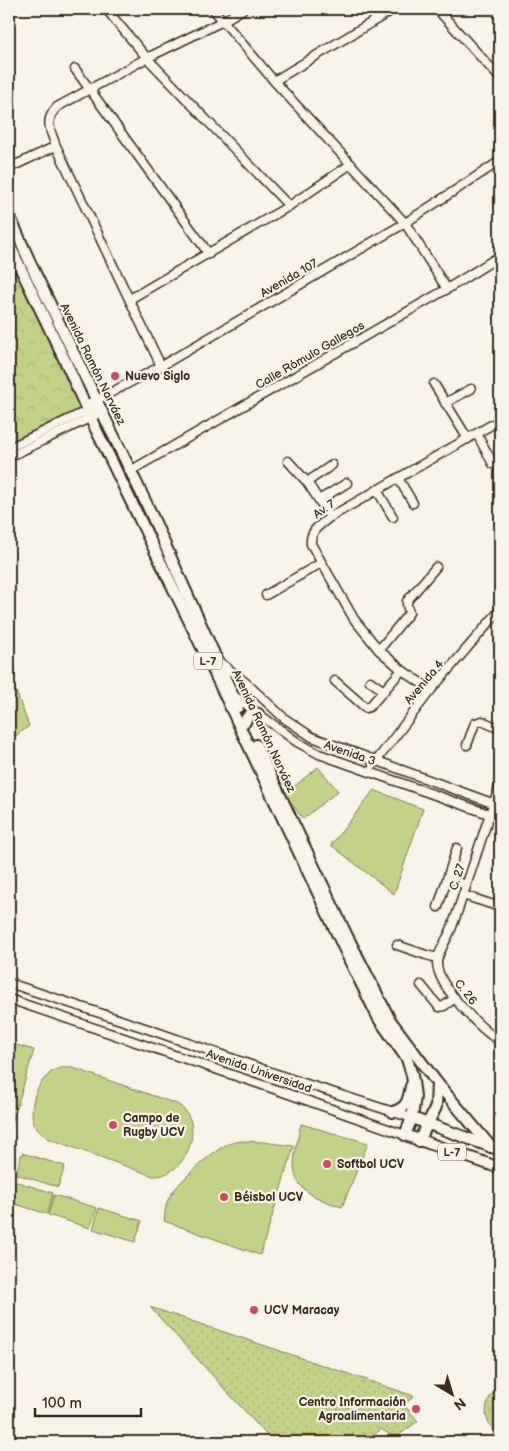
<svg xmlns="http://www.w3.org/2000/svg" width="509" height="1451" font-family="'Balsamiq Sans',sans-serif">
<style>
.grass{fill:url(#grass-dots);stroke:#7e7e52}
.park{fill:url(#park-crowns);stroke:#7e7e52}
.pitch{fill:#c2d186;stroke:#7e7e52}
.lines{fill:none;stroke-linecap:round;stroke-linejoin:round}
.minor-casing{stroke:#3b2a1e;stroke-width:11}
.major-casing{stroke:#3b2a1e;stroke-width:14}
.minor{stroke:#f7f3e8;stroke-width:8}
.major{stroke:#f7f3e8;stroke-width:10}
.poi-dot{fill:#d1495b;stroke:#f7f3e8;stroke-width:2}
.labels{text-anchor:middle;stroke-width:4.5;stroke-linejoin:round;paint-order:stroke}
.shield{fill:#f7f3e8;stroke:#73665b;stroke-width:1}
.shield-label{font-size:11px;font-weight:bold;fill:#3b2a1e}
.street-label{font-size:12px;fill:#3b2a1e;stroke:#f7f3e8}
.poi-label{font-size:12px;font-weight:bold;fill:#3b2a1e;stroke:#f7f3e8;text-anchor:start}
</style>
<defs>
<pattern id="grass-dots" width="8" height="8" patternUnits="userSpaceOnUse" patternTransform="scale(1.25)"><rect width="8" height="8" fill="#c2d186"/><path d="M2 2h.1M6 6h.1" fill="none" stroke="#a8b473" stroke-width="1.8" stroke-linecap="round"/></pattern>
<pattern id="park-crowns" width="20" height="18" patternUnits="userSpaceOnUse" patternTransform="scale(1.25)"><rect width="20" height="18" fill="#c2d186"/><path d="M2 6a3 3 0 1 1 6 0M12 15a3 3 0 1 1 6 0" fill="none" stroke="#a8b473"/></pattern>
</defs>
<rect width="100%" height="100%" fill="#f7f3e8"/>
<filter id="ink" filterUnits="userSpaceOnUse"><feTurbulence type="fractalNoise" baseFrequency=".02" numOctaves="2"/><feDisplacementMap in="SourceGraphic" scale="10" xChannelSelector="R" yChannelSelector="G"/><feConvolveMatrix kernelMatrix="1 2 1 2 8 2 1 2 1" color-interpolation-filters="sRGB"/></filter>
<g filter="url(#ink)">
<path class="grass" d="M150,1307L414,1396L404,1405L418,1421L395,1438L381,1429L366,1442H273Z"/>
<g class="park">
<path d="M9,247L86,406L9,443Z"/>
<path d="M500,1386V1434C480,1423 483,1398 500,1386Z"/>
</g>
<g class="pitch">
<path d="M9,673L29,726L9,741Z"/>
<path d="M318,767L338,791L303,819L285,794Z"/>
<path d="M374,790L423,809L394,894L331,845Z"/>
<path d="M9,1043L34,1050L9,1133Z"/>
<path d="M73,1068L177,1104C181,1107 184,1109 186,1112C199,1130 189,1160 171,1171C165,1175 160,1176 153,1176L47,1138C42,1133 34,1127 33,1120C29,1102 39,1077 57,1069C61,1067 68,1068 73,1068Z"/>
<path d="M301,1124L368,1143L342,1207C287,1190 289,1175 301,1124Z"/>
<path d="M241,1141L263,1142L294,1146L260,1255L164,1221C165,1215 165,1208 167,1202C173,1186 210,1153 226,1145C230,1143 236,1142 241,1141Z"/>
<path d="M22,1153L65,1166L58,1187L16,1174Z"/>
<path d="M11,1180L53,1193L47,1214L9,1202V1187Z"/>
<path d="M54,1195L97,1208L90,1228L48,1215Z"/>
<path d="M99,1208L142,1221L135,1242L93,1229Z"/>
</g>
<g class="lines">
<defs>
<g id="minor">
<path d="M106,9L147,58L289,206"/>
<path d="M213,9L274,81L405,223L447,289"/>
<path d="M437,9L500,78"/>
<path d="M75,69L209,254"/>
<path d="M274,81L394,9"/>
<path d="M9,168L56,146"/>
<path d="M130,299L289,206L351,164"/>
<path d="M161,366L56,146C50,129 44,121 57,107L147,58L223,21L243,9"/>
<path d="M434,384L468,439"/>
<path d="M445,403L471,389"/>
<path d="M84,405L97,400L161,366L405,223L500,161"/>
<path d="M477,434L493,464"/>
<path d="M9,448L99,405"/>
<path d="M9,457L102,412"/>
<path d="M288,461L307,482L330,517"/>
<path d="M130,471L447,289L500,256"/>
<path d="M398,478L413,503"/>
<path d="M307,482L332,465"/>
<path d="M377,490L393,517"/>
<path d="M319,500L347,483"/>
<path d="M266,595L321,563"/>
<path d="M379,650L409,613C409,609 406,606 407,601L436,567"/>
<path d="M217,660L245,682L284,718L312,737L500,806"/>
<path d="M335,681L366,708L369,707L372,704L402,670"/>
<path d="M370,681L384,691"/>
<path d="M431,690L402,670L379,650L354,619L311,544C310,530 319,526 330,517L500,420"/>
<path d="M233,695L297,742L319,754L500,818"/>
<path d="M467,745L475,723L482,721L500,729"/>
<path d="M373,765L431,690L500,610"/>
<path d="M500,785C483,832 469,880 452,927C449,936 437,954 437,962C436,985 481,1030 500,1041"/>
<path d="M448,878L466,885"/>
<path d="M463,895L500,907"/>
<path d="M438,907L457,848"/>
<path d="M397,945L426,955L438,958"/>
<path d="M9,983L148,1029L288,1078L412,1118"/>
<path d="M421,985L439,1007L444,1006L455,998"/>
<path d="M9,999L283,1092L405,1135"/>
</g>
<g id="major">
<path d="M9,215L33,269L148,507L238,707"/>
<path d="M9,244L69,369L90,417L214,672L351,963L379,1019L407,1059L412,1075L415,1096L412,1118L405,1135L500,1168"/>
<path d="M245,722C247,715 251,713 258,714"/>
<path d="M256,745L346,934L390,1020L437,1083L491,1147"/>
<path d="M393,1112C408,1107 408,1101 411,1086"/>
<path d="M412,1118L500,1150"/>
<path d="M419,1141L436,1107L437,1083"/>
</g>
</defs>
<use href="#minor" class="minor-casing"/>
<use href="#major" class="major-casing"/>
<use href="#minor" class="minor"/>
<use href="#major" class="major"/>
</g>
</g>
<g class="poi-dot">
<circle cx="115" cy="376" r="5"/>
<circle cx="113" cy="1125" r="5"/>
<circle cx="327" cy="1164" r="5"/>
<circle cx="224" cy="1197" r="5"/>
<circle cx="254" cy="1310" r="5"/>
<circle cx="416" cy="1409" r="5"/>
</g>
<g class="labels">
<g class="shield">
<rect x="194" y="652.5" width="28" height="17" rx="4"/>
<rect x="438" y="1143.5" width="28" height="17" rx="4"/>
</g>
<g class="shield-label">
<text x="208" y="665">L-7</text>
<text x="452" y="1156">L-7</text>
</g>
<g class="street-label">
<text transform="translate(289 278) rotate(-30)" y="4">Avenida 107</text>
<text transform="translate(310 355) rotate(-30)" y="4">Calle Rómulo Gallegos</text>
<text transform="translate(93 364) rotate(64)" y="4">Avenida Ramón Narváez</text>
<text transform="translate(324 509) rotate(-35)" y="4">Av. 7</text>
<text transform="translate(424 682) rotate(-50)" y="4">Avenida 4</text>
<text transform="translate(264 731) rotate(65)" y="4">Avenida Ramón Narváez</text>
<text transform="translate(350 753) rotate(19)" y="4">Avenida 3</text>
<text transform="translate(457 877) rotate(-72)" y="4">C. 27</text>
<text transform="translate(466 992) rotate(52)" y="4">C. 26</text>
<text transform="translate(259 1071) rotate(19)" y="4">Avenida Universidad</text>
</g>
<g class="poi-label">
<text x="125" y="380">Nuevo Siglo</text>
<text x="123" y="1122">Campo de<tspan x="123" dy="14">Rugby UCV</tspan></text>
<text x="337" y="1168">Softbol UCV</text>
<text x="234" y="1201">Béisbol UCV</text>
<text x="264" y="1314">UCV Maracay</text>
<text x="406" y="1406" text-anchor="end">Centro Información<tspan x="406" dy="14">Agroalimentaria</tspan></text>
</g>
</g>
<rect width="509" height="1451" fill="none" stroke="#f7f3e8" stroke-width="30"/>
<rect x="15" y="15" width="479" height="1421" fill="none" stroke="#3b2a1e" stroke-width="2" filter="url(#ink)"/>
<g transform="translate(452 1394) rotate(142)" stroke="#f7f3e8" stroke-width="4" paint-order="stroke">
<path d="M0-4L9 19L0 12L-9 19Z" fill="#3b2a1e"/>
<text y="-8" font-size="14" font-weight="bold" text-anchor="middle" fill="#3b2a1e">N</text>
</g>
<path d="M35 1408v8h106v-8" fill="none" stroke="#3b2a1e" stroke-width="2.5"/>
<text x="42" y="1408" font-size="15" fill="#3b2a1e" stroke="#f7f3e8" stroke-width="4" paint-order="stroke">100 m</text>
</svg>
